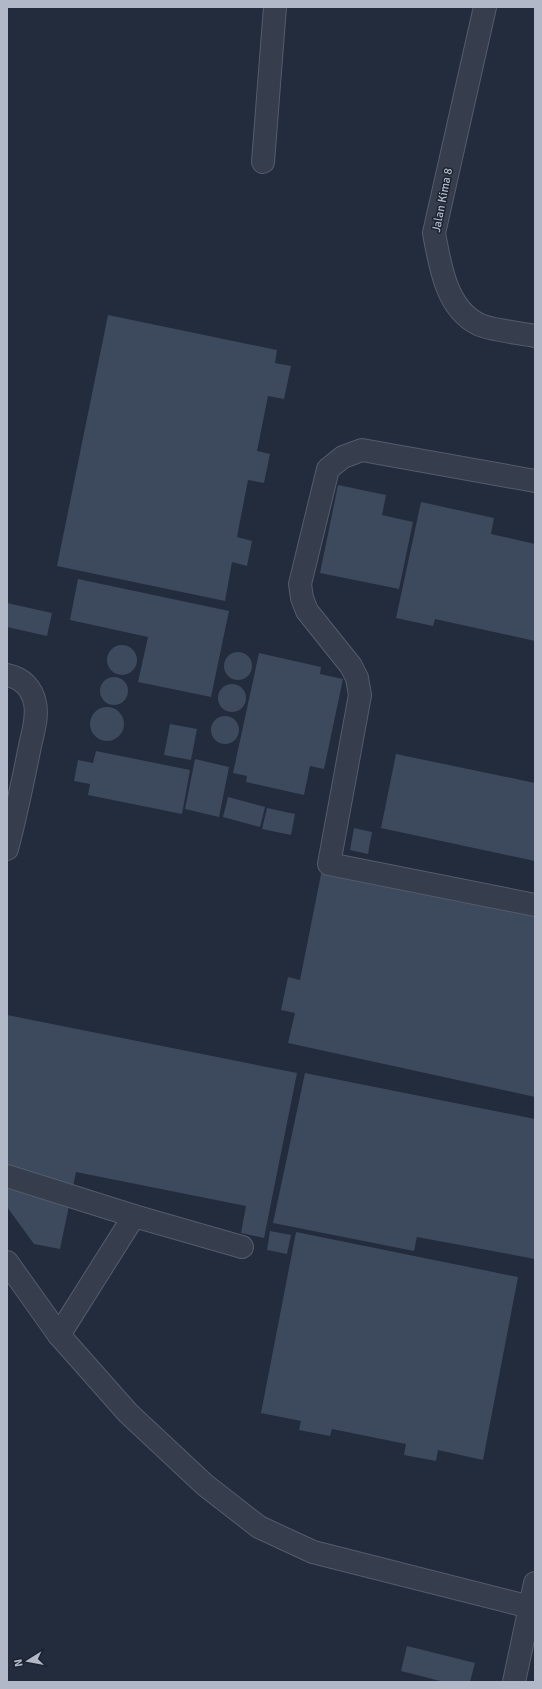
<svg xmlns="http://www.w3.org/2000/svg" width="542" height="1689" font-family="Signika,sans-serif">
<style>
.building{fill:#3d495d}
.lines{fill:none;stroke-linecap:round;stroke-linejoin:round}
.minor-casing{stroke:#545c6b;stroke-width:24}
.minor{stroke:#363e4d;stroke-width:22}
.labels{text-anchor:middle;stroke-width:3;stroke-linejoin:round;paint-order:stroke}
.street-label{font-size:12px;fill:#b1b9c8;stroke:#1b2331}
</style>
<rect width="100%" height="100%" fill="#222c3d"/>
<g class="building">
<path d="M108,315L277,350L275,363L291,366L284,399L268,396L257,451L270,454L264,483L248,480L237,537L252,541L247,566L232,562L225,601L57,566Z"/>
<path d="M338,485L386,495L382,515L413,522L399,589L320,573Z"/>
<path d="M421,502L494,518L491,534L535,544V641L435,619L433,626L396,618Z"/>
<path d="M78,579L229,611L211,697L138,682L148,637L70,620Z"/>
<path d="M7,603L52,613L47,636L7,627Z"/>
<circle cx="122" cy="660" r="15"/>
<circle cx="238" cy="666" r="14"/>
<path d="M259,653L321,667L320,674L343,679L324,769L310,766L304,795L246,782L247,776L233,773Z"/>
<circle cx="114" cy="691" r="14"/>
<circle cx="232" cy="698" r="14"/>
<circle cx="107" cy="724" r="17"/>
<circle cx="225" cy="730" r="14"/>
<path d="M170,724L197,729L191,760L164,755Z"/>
<path d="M96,751L190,770L182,814L88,795L90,784L74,781L78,760L93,763Z"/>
<path d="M396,754L535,783V861L381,828Z"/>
<path d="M195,759L229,767L219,817L185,809Z"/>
<path d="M228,797L265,807L260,827L223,817Z"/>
<path d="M267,808L295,814L291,835L262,829Z"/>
<path d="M354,828L372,832L368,854L350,850Z"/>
<path d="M322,869L535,914V1097L288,1043L295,1013L281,1010L288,977L300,980Z"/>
<path d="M7,1015L297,1073L264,1238L241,1233L246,1206L76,1172L60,1249L34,1244L7,1207Z"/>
<path d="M305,1073L535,1119V1259L417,1237L414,1251L273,1223Z"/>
<path d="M270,1231L291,1235L287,1254L267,1250Z"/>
<path d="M296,1232L518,1277L483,1460L438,1450L436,1461L404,1455L406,1444L332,1429L330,1436L299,1430L301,1421L261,1413Z"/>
<path d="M407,1646L475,1663L470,1682H444L401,1671Z"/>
</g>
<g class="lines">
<defs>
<g id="minor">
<path d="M485,7L434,233C440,265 446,308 478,324C489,330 521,333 535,336"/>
<path d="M263,162L275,7"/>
<path d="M535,481L362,450L343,457L328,469L300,584L302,598L307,611L351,666L357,678L360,695L329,864L535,905"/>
<path d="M7,675C22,678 32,688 35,703C38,717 33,732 30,746C23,781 16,815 7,849"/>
<path d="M7,1176L134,1216L59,1335"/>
<path d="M134,1216L242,1247"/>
<path d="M7,1262L59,1335L128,1413L205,1485L259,1527L313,1552L530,1607"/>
<path d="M514,1682L535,1583"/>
</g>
</defs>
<use href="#minor" class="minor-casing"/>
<use href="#minor" class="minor"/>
</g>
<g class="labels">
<g class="street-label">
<text transform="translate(442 200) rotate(-79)" y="4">Jalan Kima 8</text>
</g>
</g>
<rect width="542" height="1689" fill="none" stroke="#b1b9c8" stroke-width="16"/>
<g transform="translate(28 1661) rotate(259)" stroke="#1b2331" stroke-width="3" paint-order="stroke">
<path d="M0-3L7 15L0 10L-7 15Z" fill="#b1b9c8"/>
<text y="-6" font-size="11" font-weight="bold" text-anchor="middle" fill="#b1b9c8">N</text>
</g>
</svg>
